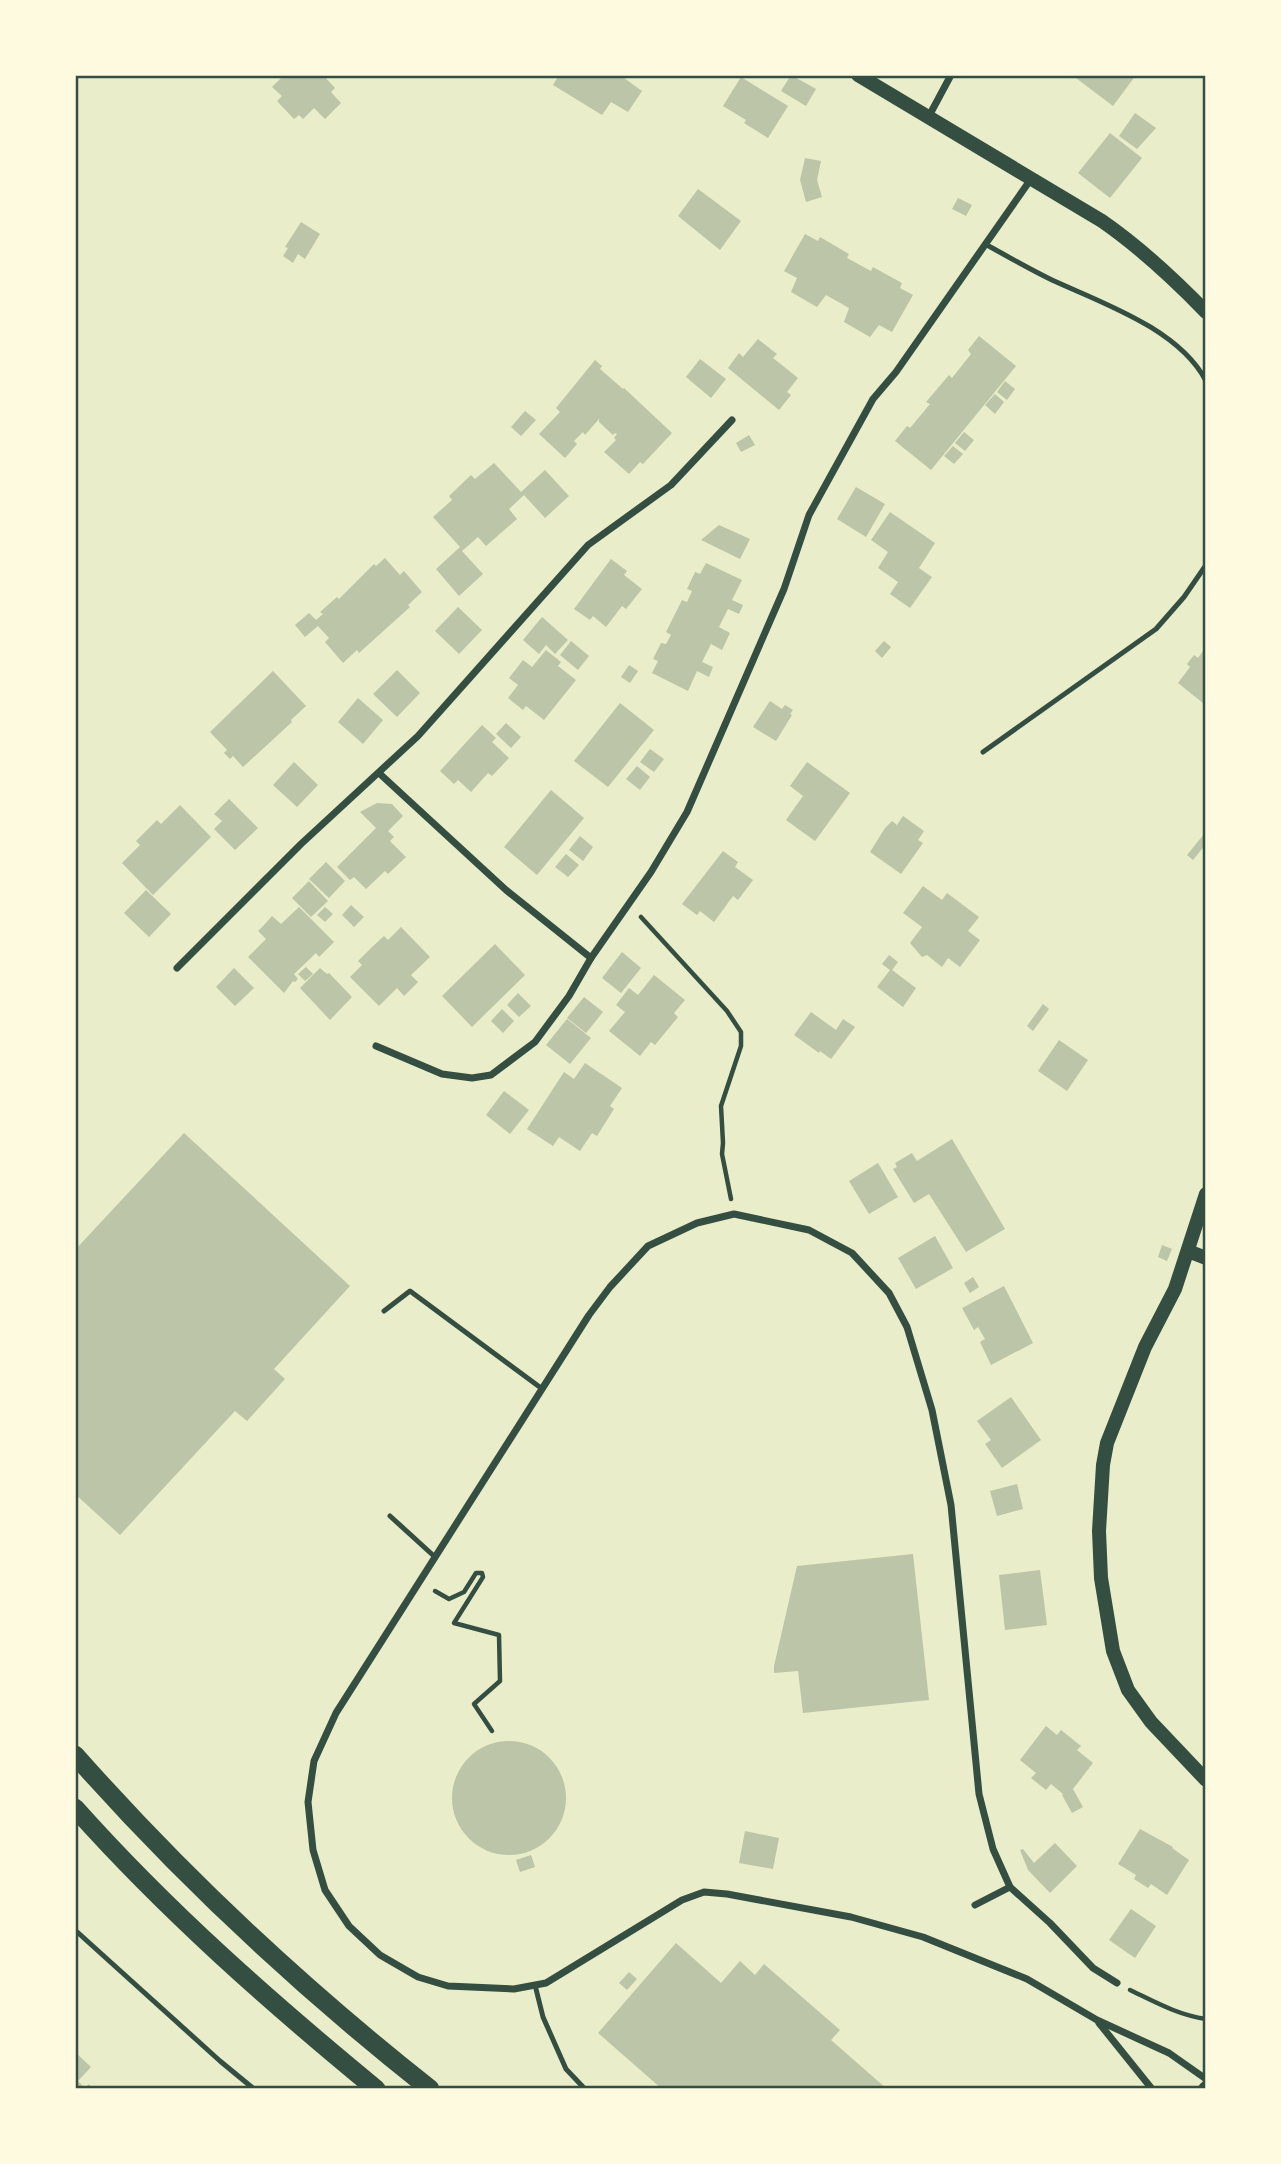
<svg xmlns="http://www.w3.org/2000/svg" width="1281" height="2164" font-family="Merriweather,serif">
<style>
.building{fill:#bcc5a7}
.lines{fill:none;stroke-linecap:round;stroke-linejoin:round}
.path{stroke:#344e41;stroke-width:4.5}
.service{stroke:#344e41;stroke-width:5}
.minor{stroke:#344e41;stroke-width:7}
.secondary{stroke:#344e41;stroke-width:14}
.trunk{stroke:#344e41;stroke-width:19}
.neatline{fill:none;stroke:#344e41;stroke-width:2.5}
</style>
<rect width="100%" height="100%" fill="#e9edc9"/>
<g class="building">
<path d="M284,75H313L315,77L323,75L335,88L331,92L341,103L325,119L314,108L303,119L299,115L294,119L277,101L282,96L272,87Z"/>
<path d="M559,75H620L642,91L628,112L611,102L602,115L553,85Z"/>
<path d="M791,75L816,89L806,106L781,91Z"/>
<path d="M1072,75H1136L1113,106Z"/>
<path d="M741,77L788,106L768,138L744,123L746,120L723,106Z"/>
<path d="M1135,113L1156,128L1137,149L1119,136Z"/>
<path d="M1110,133L1142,158L1110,198L1078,173Z"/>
<path d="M805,158L821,161L817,180L822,197L806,202L800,180Z"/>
<path d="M698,189L741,221L720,250L678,216Z"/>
<path d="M958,198L972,205L966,216L952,209Z"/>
<path d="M301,222L320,234L305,259L298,254L293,263L283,256L288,248L285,247Z"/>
<path d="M805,234L818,241L820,237L849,254L847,258L871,271L873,267L902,283L900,288L913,295L892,332L879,325L870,337L844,322L849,308L826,295L817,307L791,292L797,278L784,271Z"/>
<path d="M979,336L1016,366L931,470L895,441L907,426L910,428L930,404L926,402L949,375L952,378L971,354L968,350Z"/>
<path d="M758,339L777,354L773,358L798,378L787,392L791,395L779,410L728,368L739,353L743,357Z"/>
<path d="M700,359L726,379L711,398L686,377Z"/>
<path d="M595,360L602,366L600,369L623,389L624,388L672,433L643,464L640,462L629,474L604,452L616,440L614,438L617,434L615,433L613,435L599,422V419L585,435L583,432L574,441L577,444L565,458L539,434L560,412L556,408Z"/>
<path d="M1005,381L1015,389L1007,400L997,392Z"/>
<path d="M995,394L1004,402L995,414L985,405Z"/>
<path d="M525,411L536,420L521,436L511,427Z"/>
<path d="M964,432L974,440L965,451L955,443Z"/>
<path d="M749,435L755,445L741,452L736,443Z"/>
<path d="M953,446L963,454L954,464L944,456Z"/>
<path d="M494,463L521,492L545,470L569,496L545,518L524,495L509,509L517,519L502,532L486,546L478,537L462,551L483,574L459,596L436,569L460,547L433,517L452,500L449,496L471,475L475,479Z"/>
<path d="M856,487L885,504L866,537L837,519Z"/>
<path d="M890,512L935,543L919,568L932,577L910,608L890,594L898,582L878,568L888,552L871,540Z"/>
<path d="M719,525L750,539L740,559L701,540Z"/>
<path d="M385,558L400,575L404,571L422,592L408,605L410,607L359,653L357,650L343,663L325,642L329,638L318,626L305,637L295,625L309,613L316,620L323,614L320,612L337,597L339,599L374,564L376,566Z"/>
<path d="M611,559L627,571L624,575L642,589L626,609L622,606L606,627L593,616L590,620L574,609Z"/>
<path d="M706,563L742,580L732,600L743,605L739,614L728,609L719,627L730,633L722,650L711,644L702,662L713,667L709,677L697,671L688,691L652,673L658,661L653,659L661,643L666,644L671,635L666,632L682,600L687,602L692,591L687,589L695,572L700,574Z"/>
<path d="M458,607L482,630L459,654L435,631Z"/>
<path d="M542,617L568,640L555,654L546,645L539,654L523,640Z"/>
<path d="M571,641L589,656L578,670L560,655Z"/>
<path d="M884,641L891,647L882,658L875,651Z"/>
<path d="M546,650L561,662L558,666L576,680L544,720L526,706L523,710L508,698L518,685L509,678L523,660L532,667Z"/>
<path d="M1203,651L1206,653V700L1203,703L1178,683L1190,667L1187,664L1194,655L1198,658Z"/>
<path d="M629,665L638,671L630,683L621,677Z"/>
<path d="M397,670L420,693L397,717L373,694Z"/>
<path d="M273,671L306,706L291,720L292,722L243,767L233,756L230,759L224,753L227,750L210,732Z"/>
<path d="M358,698L383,720L363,744L338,722Z"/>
<path d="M770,701L782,709L785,705L793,710L790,714L792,715L776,741L753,727Z"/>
<path d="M620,703L654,730L608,787L574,761Z"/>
<path d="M506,723L521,737L511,748L496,734Z"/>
<path d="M482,725L496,738L492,742L509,758L492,776L488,773L471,792L458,780L454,784L440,771Z"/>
<path d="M650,749L664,759L654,772L640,762Z"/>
<path d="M294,762L318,785L297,807L273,785Z"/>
<path d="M807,762L850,793L815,841L786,820L803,796L790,786Z"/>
<path d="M637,766L650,777L640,790L626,779Z"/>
<path d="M551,790L584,818L537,875L504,847Z"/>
<path d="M229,799L258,828L235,850L214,829L222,821L214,814Z"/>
<path d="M377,803L392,804L403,816L388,831L394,837L390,841L406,857L388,874L385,871L366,889L354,877L350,880L337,867L376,828L360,812Z"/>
<path d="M180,805L211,837L153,895L122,863L140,845L136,841L157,820L161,824Z"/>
<path d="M903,816L924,831L918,840L923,843L901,874L870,852L885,828L892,821L897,825Z"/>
<path d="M1204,834L1206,844L1193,860L1187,855Z"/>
<path d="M580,836L593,847L583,861L569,850Z"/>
<path d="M723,851L738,862L735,867L753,880L738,900L733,896L714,922L700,911L697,915L682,904Z"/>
<path d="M566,854L579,865L568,877L555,867Z"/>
<path d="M326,862L345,881L329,898L309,879Z"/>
<path d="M309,881L328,901L311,917L292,898Z"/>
<path d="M923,886L942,900L947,893L979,917L968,931L980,940L960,967L948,958L942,967L927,955L922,957L910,943L922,927L903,913Z"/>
<path d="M146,890L171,914L149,937L124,913Z"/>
<path d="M351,905L364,917L354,927L342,915Z"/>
<path d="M299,907L334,942L319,957L316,953L294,974L298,979L295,982L293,981L284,993L248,957L266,939L258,931L265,924L272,916L281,924Z"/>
<path d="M325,907L333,914L325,922L317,915Z"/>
<path d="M401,927L430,957L411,975L418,982L404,996L397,988L379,1006L350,977L362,965L358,961L371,948L384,936L388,940Z"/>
<path d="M495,944L525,975L472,1027L442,996Z"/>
<path d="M622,952L641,968L621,993L602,978Z"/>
<path d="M889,955L898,962L892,970L916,988L903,1007L877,987L890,970L882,964Z"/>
<path d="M306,967L313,974L305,981L298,974Z"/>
<path d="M234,968L254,988L235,1006L216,987Z"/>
<path d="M320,968L327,974L329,973L352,997L330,1020L300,988Z"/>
<path d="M654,975L685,1000L674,1013L678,1017L655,1045L651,1042L640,1056L609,1031L625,1012L616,1005L629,988L638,995Z"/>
<path d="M518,993L531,1006L519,1017L507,1005Z"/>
<path d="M584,997L603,1012L586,1033L567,1018Z"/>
<path d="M1043,1004L1049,1009L1033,1031L1027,1026Z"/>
<path d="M502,1009L514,1021L503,1033L491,1021Z"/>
<path d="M811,1012L836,1030L843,1019L855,1027L831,1059L820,1051L819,1053L794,1035Z"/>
<path d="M567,1019L591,1038L570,1064L546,1045Z"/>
<path d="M1059,1040L1088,1060L1067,1091L1038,1071Z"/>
<path d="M585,1063L622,1088L610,1106L614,1109L597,1136L592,1133L580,1151L559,1137L553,1146L527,1129L564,1072L574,1079Z"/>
<path d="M504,1091L529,1110L510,1134L486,1115Z"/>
<path d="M184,1133L350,1286L274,1369L285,1379L247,1421L235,1411L120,1535L75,1494V1250Z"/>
<path d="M952,1139L1005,1229L966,1252L929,1194L914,1203L893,1169L897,1167L895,1163L912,1153L917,1161Z"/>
<path d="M878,1163L898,1197L869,1214L849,1181Z"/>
<path d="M935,1236L953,1268L916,1289L898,1258Z"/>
<path d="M1162,1245L1172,1249L1167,1261L1158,1257Z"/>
<path d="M973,1277L979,1287L970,1293L964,1283Z"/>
<path d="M1004,1286L1033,1343L991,1365L980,1342L985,1339L978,1327L974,1330L962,1308Z"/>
<path d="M1011,1397L1041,1440L1002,1468L985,1444L991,1440L977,1421Z"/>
<path d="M1017,1484L1023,1509L997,1516L990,1491Z"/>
<path d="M913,1554L929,1700L803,1713L798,1671L774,1673V1666L797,1566Z"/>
<path d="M1040,1570L1047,1625L1005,1630L999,1575Z"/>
<path d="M1046,1726L1057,1735L1061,1730L1081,1746L1077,1750L1093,1763L1073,1789L1083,1807L1072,1813L1062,1795L1063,1794L1051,1784L1046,1790L1031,1778L1036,1773L1020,1760Z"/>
<circle cx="509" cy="1798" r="57"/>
<path d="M1140,1829L1173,1847L1172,1848L1189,1860L1167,1895L1151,1884L1148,1888L1134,1879L1136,1875L1118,1864Z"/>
<path d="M745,1831L779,1838L773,1869L739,1863Z"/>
<path d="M1055,1843L1077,1866L1050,1893L1028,1870L1020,1850L1023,1849L1034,1863Z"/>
<path d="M531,1855L535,1867L520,1872L516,1860Z"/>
<path d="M1131,1909L1156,1926L1135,1958L1109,1940Z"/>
<path d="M676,1943L721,1983L740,1961L755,1975L764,1964L840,2030L831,2040L887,2089H662L598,2033Z"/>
<path d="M629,1972L637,1979L627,1990L619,1983Z"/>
<path d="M75,2052L91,2067L78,2081L85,2088L89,2084L93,2089H75Z"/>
</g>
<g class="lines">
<g class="path">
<path d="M641,917L727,1011L741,1032V1046L721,1106L723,1143L722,1154L731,1199"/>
<path d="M435,1591L449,1599L464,1592L476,1573H482L483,1577L454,1623L499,1635L500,1681L474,1704L492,1731"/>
<path d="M1130,1990C1155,2002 1178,2015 1206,2019"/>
</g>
<g class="service">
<path d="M985,244C1007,256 1029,269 1052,280C1102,303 1179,329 1206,381"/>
<path d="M983,752L1156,629L1184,597L1206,565"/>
<path d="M384,1311L410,1291L541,1388"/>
<path d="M390,1516L435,1557"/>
<path d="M75,1930L220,2061L254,2089"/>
<path d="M535,1985L543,2017L566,2069L585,2089"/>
</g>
<g class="minor">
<path d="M929,116L951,75"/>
<path d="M380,774L506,890L591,958"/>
<path d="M177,968L301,844L418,736L588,545L671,485L732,420"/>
<path d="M376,1046L442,1074L472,1078L491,1075L535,1042L569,996L591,958L651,872L687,812L784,589L809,515L873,399L896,372L1031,179"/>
<path d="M975,1905L1010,1887"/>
<path d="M1117,1983L1093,1968L1050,1923L1010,1887L993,1849L979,1794L951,1505L932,1410L907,1327L889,1293L852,1253L809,1230L734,1214L697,1223L648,1246L610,1287L589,1315L336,1713L314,1761L308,1802L313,1850L325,1890L349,1926L380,1955L418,1977L448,1986L514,1989L546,1983L682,1900L704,1892L727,1894L851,1917L923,1937L1027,1979L1097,2020L1169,2053L1206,2079"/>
<path d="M1099,2023L1152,2089"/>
</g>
<g class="secondary">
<path d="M858,75L1102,221C1141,248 1173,278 1206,312"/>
<path d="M1206,1194L1175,1289L1145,1347L1107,1443L1103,1465L1099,1531L1101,1578L1113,1651L1128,1690L1151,1722L1206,1780"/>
<path d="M1188,1251L1206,1258"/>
<path d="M1205,2089L1206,2088"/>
</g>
<g class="trunk">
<path d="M75,1755C183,1877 302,1988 430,2089"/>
<path d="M75,1808C167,1911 270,2002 376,2089"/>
</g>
</g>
<rect width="1281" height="2164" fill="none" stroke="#fefae0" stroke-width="154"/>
<rect x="77" y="77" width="1127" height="2010" class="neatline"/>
</svg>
